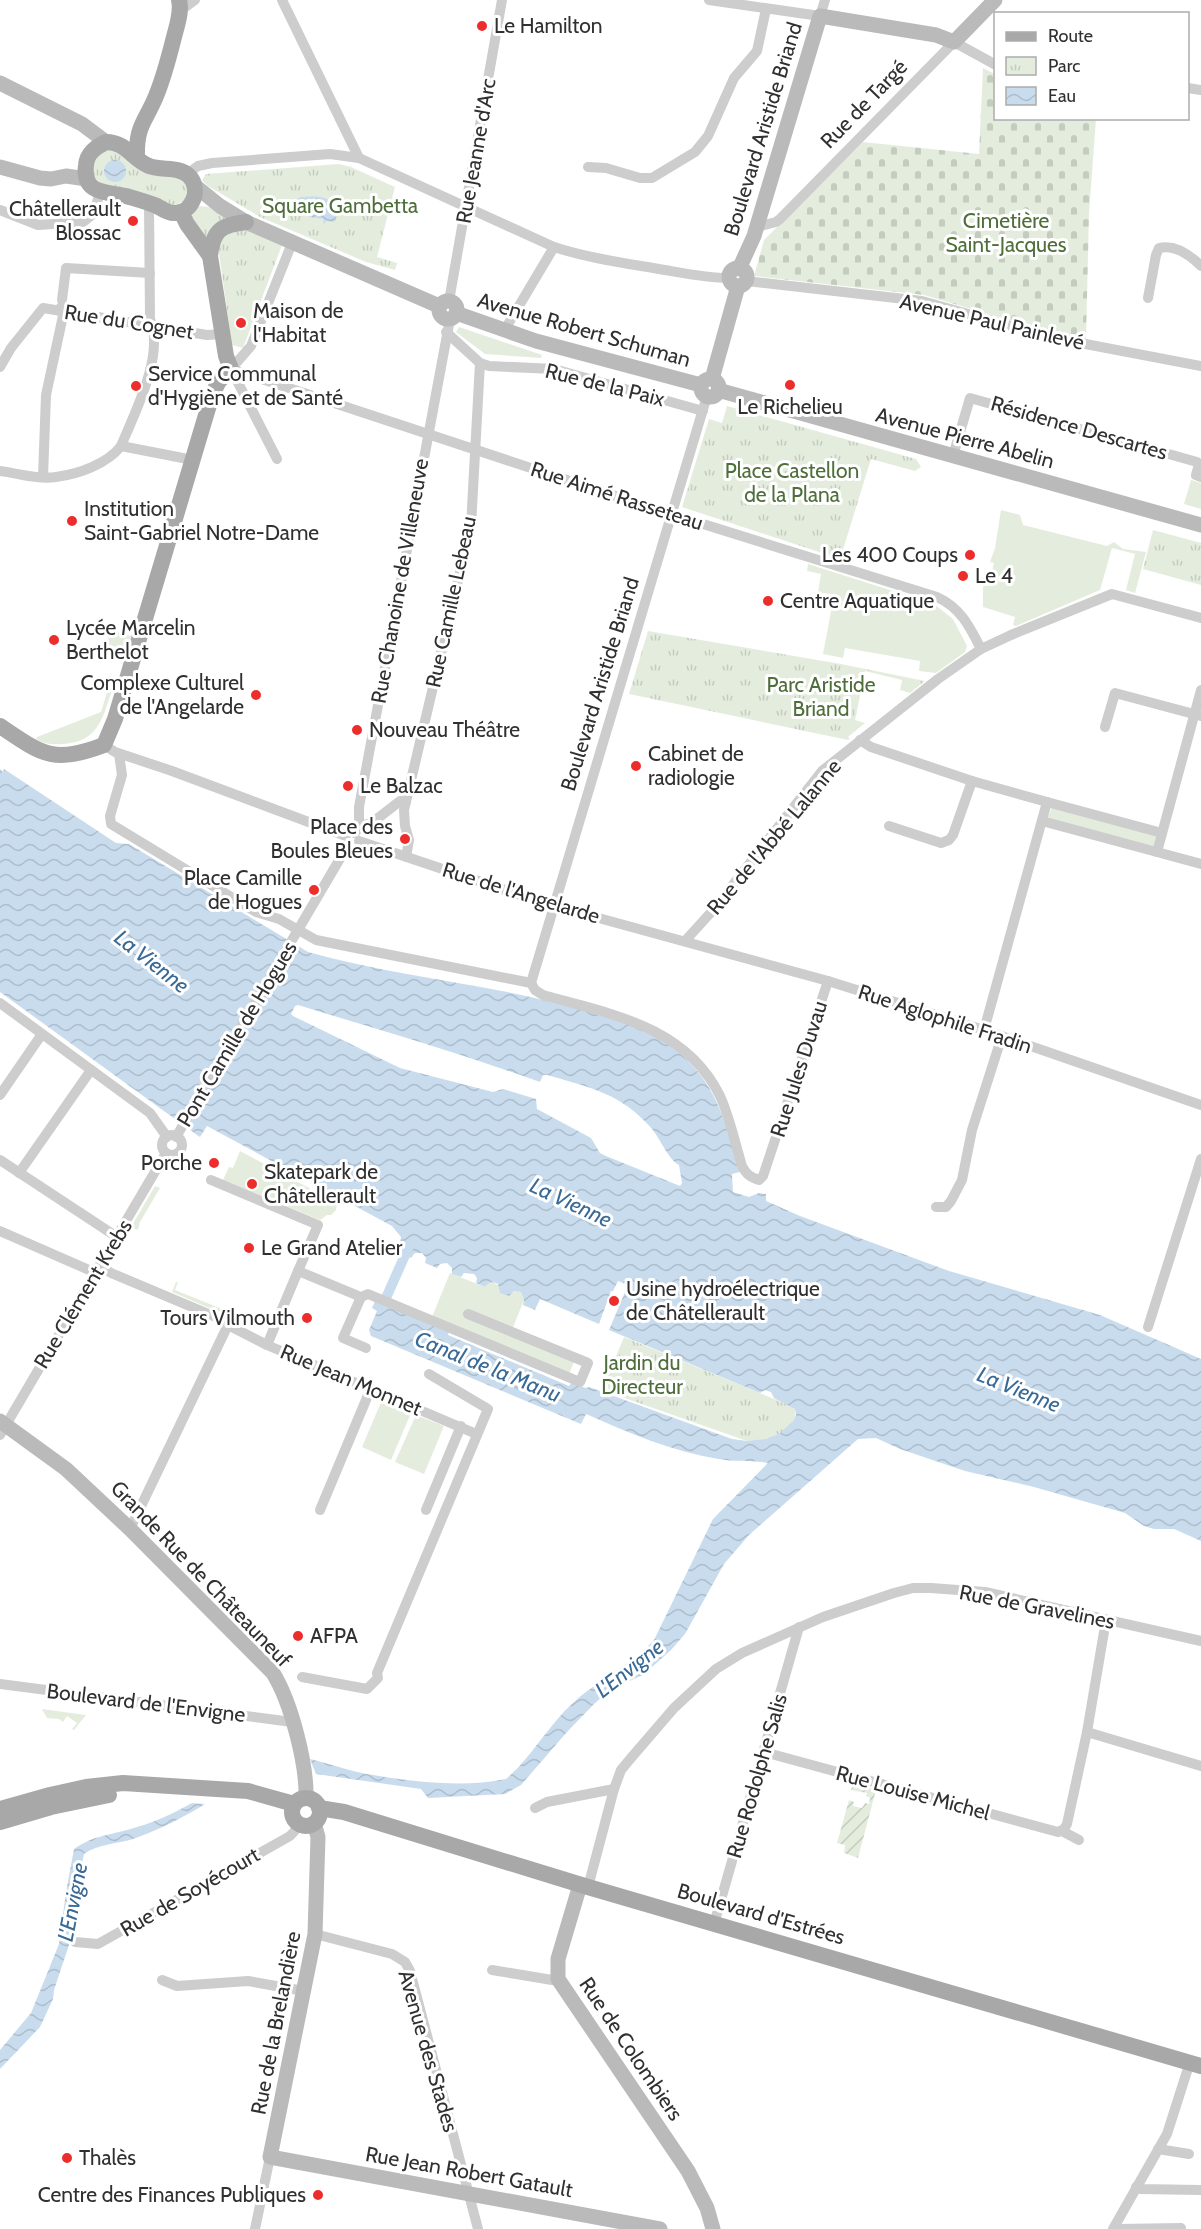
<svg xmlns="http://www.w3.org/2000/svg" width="1201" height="2229" font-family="Cabin,sans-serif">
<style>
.grass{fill:#e4eddd}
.cemetery{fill:url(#cemetery-stones)}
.park{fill:url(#park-tufts)}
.garden{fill:url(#garden-furrows)}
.water{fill:url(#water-waves);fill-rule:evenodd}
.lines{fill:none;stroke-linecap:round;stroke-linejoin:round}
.canal{stroke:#c8dcee;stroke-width:10}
.street{stroke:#cdcdcd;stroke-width:10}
.secondary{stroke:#bababa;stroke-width:15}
.primary{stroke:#a8a8a8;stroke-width:16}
.poi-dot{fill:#ed2d2b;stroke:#fff;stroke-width:2}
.labels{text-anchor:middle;stroke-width:6;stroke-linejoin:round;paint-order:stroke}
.poi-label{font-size:21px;fill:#303030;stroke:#fff;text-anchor:start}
.street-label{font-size:21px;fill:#303030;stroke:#fff}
.park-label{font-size:21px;fill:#4e6e3a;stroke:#fff}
.water-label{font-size:22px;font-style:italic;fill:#396a96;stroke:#fff}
</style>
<defs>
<pattern id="cemetery-stones" width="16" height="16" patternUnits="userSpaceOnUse" patternTransform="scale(1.5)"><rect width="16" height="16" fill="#e4eddd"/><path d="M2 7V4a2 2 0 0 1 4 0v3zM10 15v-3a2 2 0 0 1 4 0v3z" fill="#c4ccbe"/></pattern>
<pattern id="park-tufts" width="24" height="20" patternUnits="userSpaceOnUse" patternTransform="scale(1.5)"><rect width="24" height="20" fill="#e4eddd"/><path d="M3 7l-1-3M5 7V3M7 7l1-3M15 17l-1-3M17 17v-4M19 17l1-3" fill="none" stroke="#c4ccbe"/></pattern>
<pattern id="garden-furrows" width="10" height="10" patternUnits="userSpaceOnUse" patternTransform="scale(1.5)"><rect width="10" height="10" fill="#e4eddd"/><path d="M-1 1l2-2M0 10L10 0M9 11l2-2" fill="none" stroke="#c4ccbe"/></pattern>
<pattern id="water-waves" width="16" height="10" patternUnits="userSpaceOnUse" patternTransform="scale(1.5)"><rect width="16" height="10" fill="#c8dcee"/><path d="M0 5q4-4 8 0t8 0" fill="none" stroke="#acbdcc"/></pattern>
</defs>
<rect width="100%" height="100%" fill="#fff"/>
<g class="grass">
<path d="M459,327L542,355L541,358L485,354L456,332Z"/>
<path d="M1191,480L1201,483V509L1184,504Z"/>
<path d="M1001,510L1020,515L1023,525L1107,546L1114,542L1123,549L1146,552L1135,593L1126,590L1135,554L1112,548L1100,590L1016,626L1013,625L1015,617L983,607V588L986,575L991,576L994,563L990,562L995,548Z"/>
<path d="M808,564L934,604L953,619L967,646L965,652L936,673L919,671L920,661L845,648L843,658L823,654L834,595L818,592L821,574L807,571Z"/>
<path d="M111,630L131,636L126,650L106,644Z"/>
<path d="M108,689L112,690C103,718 98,742 63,744C54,745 44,744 36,739L37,737L101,712Z"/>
<path d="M1052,807L1156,836L1154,846L1050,819L1048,817Z"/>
<path d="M240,1151L311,1189L332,1198L337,1204L336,1210L331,1215H327L320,1220L223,1180L229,1167L233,1168Z"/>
<path d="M155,1186L160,1188L140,1222L138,1230L131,1227Z"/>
<path d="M450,1273L485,1287L488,1283L493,1282L510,1293L515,1291L521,1292L524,1300L510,1335L574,1362L569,1374L432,1317Z"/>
<path d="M176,1282H178L175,1290L247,1319L244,1325L221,1313L172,1292Z"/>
<path d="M382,1400L411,1413L391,1460L362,1447Z"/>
<path d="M416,1415L444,1426L424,1474L395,1462Z"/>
<path d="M42,1709L86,1715L74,1730L72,1729L77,1723L67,1716L63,1722L59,1719L47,1718Z"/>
</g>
<path class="cemetery" d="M983,68L995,74L996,118L1096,119L1089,214L1086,339L1060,335L924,295L754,276L764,240L863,142L979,154Z"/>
<g class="park">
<path d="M107,149L178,176L188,187L185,200L173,207C156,202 102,191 94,176C91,170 93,164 95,158Z"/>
<path d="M339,164L351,167L395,187L377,257L397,263L395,270L366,262L260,217L208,186L202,180L206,174Z"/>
<path d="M200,206L215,208L236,219L210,245L191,219L194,210Z"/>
<path d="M235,225L282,245L243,348L232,345L218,246L219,239Z"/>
<path d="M727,406L916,459L921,467L915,471L871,459L841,556L837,558L682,507L709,419L722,423Z"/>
<path d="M1153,530L1201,543V585L1143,569Z"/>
<path d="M648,631L841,664L925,681L910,693L900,690L902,680L865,671L855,720L865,723L848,737L850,739L848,740L629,694Z"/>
<path d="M624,1337L791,1406L795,1409C798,1433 765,1441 747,1441L602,1390Z"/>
</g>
<path class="garden" d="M853,1783L876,1790L858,1858L844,1853L845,1845L837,1843L849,1800L854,1802L853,1806L862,1808L865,1803L869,1804L870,1798L866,1796L867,1793L851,1790Z"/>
<g class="water">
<circle cx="115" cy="171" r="11"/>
<path d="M300,197C315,196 331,195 338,210L334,222L326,221L324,225L323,219L310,217L304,211L296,210L294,206L295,200Z"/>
<path d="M0,769L3,772L4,769L116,843L129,844L308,952C400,978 497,984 589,1012C607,1018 628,1022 645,1030C664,1040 685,1055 698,1072C722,1101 729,1138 740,1172L732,1174L733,1192L749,1197L759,1193L766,1194V1201L800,1216L949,1271L1100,1315L1201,1359V1541L1174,1529H1154L1144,1526L1125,1513L1034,1487L965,1471L900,1449L876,1438L858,1439L749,1535L724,1564L685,1634L671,1650L643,1675L610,1690L594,1704L567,1732L521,1785L505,1794L428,1798L421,1789L316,1774L310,1759C331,1764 352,1772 373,1775C416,1782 463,1788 506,1779C532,1757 548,1725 574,1702C599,1679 631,1665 654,1640L713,1519L768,1463C752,1460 734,1462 718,1459C671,1451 629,1433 586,1414L581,1424L371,1336L369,1330L377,1311L372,1308L375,1301L449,1331L448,1335L569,1386L571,1383L586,1388L589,1387L732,1439L747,1441L765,1439L779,1434L793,1421L796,1415L795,1409L774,1398L771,1392L765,1390L760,1393L609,1330L628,1285L618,1281L613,1291H611L599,1324L540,1299L535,1310L523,1305L524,1300L521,1292L514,1291L509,1296L500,1293L498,1284C492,1281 489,1282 485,1287L476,1283L477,1278L474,1274L464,1273L461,1277L452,1274V1268L447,1263L440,1264L437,1268L425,1263L426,1258L422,1253H415L411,1258L399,1253L401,1237L392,1226L207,1126L200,1137L197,1135L0,992ZM298,1005C379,1030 460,1053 540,1082L543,1075H547C591,1088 621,1093 652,1129C661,1140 668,1159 679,1165L682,1183L680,1186L606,1156L600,1153L591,1138L537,1109L536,1099L503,1089L493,1092L400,1068L293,1016L291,1014L295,1006Z"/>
<path d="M192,1803L205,1804C183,1818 158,1830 133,1839C117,1844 97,1844 84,1854L75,1896L71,1939L68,1940L69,1945L54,1990L53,1999L40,2027L0,2069V2050L31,2013L59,1944L66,1892L74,1849C93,1836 105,1836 127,1830C150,1824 171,1815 192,1803Z"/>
</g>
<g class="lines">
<path class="canal" d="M382,1307L410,1244"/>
<g class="street">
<path d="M282,0L359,158"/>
<path d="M709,0L820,16L825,0"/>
<path d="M180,11L195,0"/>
<path d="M1188,88L1201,90"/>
<path d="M588,167L606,168L640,178H652L695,152L708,136L734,78L757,51L766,9"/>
<path d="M187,174L198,166L212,163L330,154L359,158L554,247C588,258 624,263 659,269C683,273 706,278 729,278"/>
<path d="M0,210L38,225L83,222L93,214L100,193"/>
<path d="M757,227L776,222L780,219L954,42L996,65"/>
<path d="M746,281L922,301L1054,338L1201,366"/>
<path d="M1148,298L1156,255L1159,248C1175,244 1190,255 1201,266"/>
<path d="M62,300L66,268L150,273"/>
<path d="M449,301L502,0"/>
<path d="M504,331L554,247"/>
<path d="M446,332L480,363L489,366L554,369L703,411"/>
<path d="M0,367L11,348L43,308L207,335L223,334"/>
<path d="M231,369L658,510L937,597C961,608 970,627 981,649"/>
<path d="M231,369L251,346L292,243"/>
<path d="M231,369L277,459"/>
<path d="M121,446L193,460"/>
<path d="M953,456L970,398L1197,462L1199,464L1196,475L1201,477"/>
<path d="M0,471C17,473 38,480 56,477C79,474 107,464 121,446C135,412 165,355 150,319L149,203"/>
<path d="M43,477L46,395L64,311L61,307"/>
<path d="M1201,690L1157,852L1201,864"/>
<path d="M1105,727L1115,693L1201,716"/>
<path d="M860,740L871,747L972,781L1047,802L984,1030"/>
<path d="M104,745L115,752L172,771L346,836"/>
<path d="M119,754L122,775L110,816L111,824L256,912L279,919L316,940L531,983L535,990L543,995C610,1014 686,1026 720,1096C730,1118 735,1143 742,1166C746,1174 750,1177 759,1180L763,1176L828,981"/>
<path d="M1047,802L1162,833"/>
<path d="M1042,821L1157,852"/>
<path d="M889,826L941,843L949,840L953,835L972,781"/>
<path d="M359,827L373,822L400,801L406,802"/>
<path d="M355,833L359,827V807L450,319"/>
<path d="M359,841L544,903L828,981L984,1030L1201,1105"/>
<path d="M406,857L409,840L405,826L404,810L471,526L480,363"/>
<path d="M685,941L714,909L822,771L938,679L981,649L1011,635L1112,594L1201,618"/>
<path d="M531,983L707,396"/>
<path d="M0,1003L150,1113L167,1137"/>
<path d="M0,1095L42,1034"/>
<circle cx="172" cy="1145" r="10"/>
<path d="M176,1137L348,845"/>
<path d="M0,1160L117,1237"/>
<path d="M19,1173L91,1070"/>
<path d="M211,1180L318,1225L298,1271L361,1297L368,1294L580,1382L588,1363L468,1314"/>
<path d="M936,1207H946L951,1201L962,1180L972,1130L1002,1036"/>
<path d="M0,1231L96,1273"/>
<path d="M100,1265L111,1273L218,1318L228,1325L267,1345L474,1433"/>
<path d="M361,1297L343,1338L366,1348"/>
<path d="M1148,1327L1201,1159"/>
<path d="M267,1345L298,1271"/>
<path d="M0,1435L166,1153"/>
<path d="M320,1510L371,1388"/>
<path d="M426,1510L461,1426"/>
<path d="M130,1529L228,1325"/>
<path d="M1106,1620L1087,1732L1201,1766"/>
<path d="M302,1677L367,1689L378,1678L377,1673L488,1409L429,1374"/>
<path d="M0,1684L292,1722"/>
<path d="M764,1752L1058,1832L1064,1829L1067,1824L1087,1732"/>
<path d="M535,1808L547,1802L614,1789"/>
<path d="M1062,1831L1079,1840"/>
<path d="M588,1887L614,1789L621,1770L631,1758L674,1708L716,1669L742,1653L823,1617L894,1593L913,1588H931L985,1592L1201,1641"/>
<path d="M714,1924L799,1627"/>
<path d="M315,1934L392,1954L405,1962L410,1971L478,2229"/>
<path d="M75,1942L98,1944L290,1836L300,1825"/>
<path d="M492,1970L552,1980L558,1979"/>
<path d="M162,1980L177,1986L248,1981L304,1991"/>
<path d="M1158,2149L1189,2154"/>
<path d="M1136,2187L1139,2189L1200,2190"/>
<path d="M255,2229L270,2157"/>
<path d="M1113,2229L1167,2134L1190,2062"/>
<path d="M1118,2229L1181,2228"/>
</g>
<g class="secondary">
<path d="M0,83L82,124L106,142"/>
<path d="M0,167L40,178L51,179L66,176L87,179"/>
<path d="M194,185L220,206L246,222L439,306"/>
<circle cx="738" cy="277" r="9"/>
<path d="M739,269L754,236L820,16L936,35L954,42L995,0"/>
<circle cx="448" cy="310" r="9"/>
<path d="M456,313L536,341L701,385"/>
<path d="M712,379L738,286"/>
<circle cx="710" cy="388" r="9"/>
<path d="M718,390L1201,525"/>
<path d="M0,1421L66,1469L130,1529L273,1673C291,1702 307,1764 306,1798"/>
<path d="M314,1823L318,1837L315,1934L270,2157L660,2229"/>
<path d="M580,1885L558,1959V1979L688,2171L707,2208L713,2229"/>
</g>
<g class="primary">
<path d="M106,142C126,142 132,159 149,166C162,171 179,166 189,176C202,189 192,214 174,213C168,213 162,209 157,206C147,202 136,199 126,196C106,192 82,194 86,165C87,153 96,147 106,142Z"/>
<path d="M137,158C136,125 145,123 156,96C164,77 169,57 174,37C177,25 182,12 179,0"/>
<path d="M210,256C213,230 221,225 246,222"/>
<path d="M0,726C43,755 53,764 104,745L115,719L212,395L219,381L231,369L226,356L210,256L187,224L181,212"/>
<circle cx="306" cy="1812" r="14"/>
<path d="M319,1808L344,1812L588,1887L1201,2066"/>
<path d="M0,1809L50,1795L86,1787L123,1783L248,1791L294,1804"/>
<path d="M0,1822L51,1807L109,1795"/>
</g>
</g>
<g class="poi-dot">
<circle cx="482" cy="26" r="6"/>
<circle cx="133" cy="221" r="6"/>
<circle cx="241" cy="323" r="6"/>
<circle cx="790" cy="385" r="6"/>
<circle cx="136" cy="386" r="6"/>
<circle cx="72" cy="521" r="6"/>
<circle cx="970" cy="555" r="6"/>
<circle cx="963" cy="576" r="6"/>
<circle cx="768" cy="601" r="6"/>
<circle cx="54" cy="640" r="6"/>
<circle cx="256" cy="695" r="6"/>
<circle cx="357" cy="730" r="6"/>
<circle cx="636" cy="766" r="6"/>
<circle cx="348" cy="786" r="6"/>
<circle cx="405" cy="839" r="6"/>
<circle cx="314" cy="890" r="6"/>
<circle cx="214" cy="1163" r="6"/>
<circle cx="252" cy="1184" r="6"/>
<circle cx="249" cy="1248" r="6"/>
<circle cx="614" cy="1301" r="6"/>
<circle cx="307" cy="1318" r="6"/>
<circle cx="298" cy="1636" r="6"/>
<circle cx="67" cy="2158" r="6"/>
<circle cx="318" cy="2195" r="6"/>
</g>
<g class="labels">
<g class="poi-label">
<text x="494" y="33">Le Hamilton</text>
<text x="121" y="216" text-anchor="end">Châtellerault<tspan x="121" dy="24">Blossac</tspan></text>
<text x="253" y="318">Maison de<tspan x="253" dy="24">l'Habitat</tspan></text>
<text x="148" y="381">Service Communal<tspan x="148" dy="24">d'Hygiène et de Santé</tspan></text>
<text x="790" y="414" text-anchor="middle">Le Richelieu</text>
<text x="84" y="516">Institution<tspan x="84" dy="24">Saint-Gabriel Notre-Dame</tspan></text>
<text x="958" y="562" text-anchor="end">Les 400 Coups</text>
<text x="975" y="583">Le 4</text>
<text x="780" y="608">Centre Aquatique</text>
<text x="66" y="635">Lycée Marcelin<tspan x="66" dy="24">Berthelot</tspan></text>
<text x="244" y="690" text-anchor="end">Complexe Culturel<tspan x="244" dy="24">de l'Angelarde</tspan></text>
<text x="369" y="737">Nouveau Théâtre</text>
<text x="648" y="761">Cabinet de<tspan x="648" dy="24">radiologie</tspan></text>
<text x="360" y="793">Le Balzac</text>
<text x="393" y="834" text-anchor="end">Place des<tspan x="393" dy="24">Boules Bleues</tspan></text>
<text x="302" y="885" text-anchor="end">Place Camille<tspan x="302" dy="24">de Hogues</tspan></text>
<text x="202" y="1170" text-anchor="end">Porche</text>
<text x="264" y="1179">Skatepark de<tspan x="264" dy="24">Châtellerault</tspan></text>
<text x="261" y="1255">Le Grand Atelier</text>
<text x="626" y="1296">Usine hydroélectrique<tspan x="626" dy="24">de Châtellerault</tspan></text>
<text x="295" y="1325" text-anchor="end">Tours Vilmouth</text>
<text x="310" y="1643">AFPA</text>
<text x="79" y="2165">Thalès</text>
<text x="306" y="2202" text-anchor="end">Centre des Finances Publiques</text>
</g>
<g class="street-label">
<text transform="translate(864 104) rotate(-46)" y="7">Rue de Targé</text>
<text transform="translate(763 129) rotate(-73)" y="7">Boulevard Aristide Briand</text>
<text transform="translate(476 151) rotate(-80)" y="7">Rue Jeanne d'Arc</text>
<text transform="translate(129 322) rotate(9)" y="7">Rue du Cognet</text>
<text transform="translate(992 322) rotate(13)" y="7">Avenue Paul Painlevé</text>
<text transform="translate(584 330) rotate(16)" y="7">Avenue Robert Schuman</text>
<text transform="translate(605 385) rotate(14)" y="7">Rue de la Paix</text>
<text transform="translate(1079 428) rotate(16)" y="7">Résidence Descartes</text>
<text transform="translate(965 438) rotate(15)" y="7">Avenue Pierre Abelin</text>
<text transform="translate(617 496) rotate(18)" y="7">Rue Aimé Rasseteau</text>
<text transform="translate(400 581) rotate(-80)" y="7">Rue Chanoine de Villeneuve</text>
<text transform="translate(451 602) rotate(-78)" y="7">Rue Camille Lebeau</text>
<text transform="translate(600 684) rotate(-73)" y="7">Boulevard Aristide Briand</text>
<text transform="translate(774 837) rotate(-50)" y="7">Rue de l'Abbé Lalanne</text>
<text transform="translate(521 893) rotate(17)" y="7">Rue de l'Angelarde</text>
<text transform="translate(945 1019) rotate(18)" y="7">Rue Aglophile Fradin</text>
<text transform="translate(237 1034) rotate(-59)" y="7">Pont Camille de Hogues</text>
<text transform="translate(799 1069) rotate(-72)" y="7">Rue Jules Duvau</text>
<text transform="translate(83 1294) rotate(-59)" y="7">Rue Clément Krebs</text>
<text transform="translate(351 1380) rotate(23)" y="7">Rue Jean Monnet</text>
<text transform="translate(201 1574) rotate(46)" y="7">Grande Rue de Châteauneuf</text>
<text transform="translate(1037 1607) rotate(11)" y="7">Rue de Gravelines</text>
<text transform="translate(146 1703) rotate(7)" y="7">Boulevard de l'Envigne</text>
<text transform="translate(757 1776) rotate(-74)" y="7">Rue Rodolphe Salis</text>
<text transform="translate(913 1793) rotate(15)" y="7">Rue Louise Michel</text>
<text transform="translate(190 1892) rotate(-30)" y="7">Rue de Soyécourt</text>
<text transform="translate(761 1914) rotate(16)" y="7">Boulevard d'Estrées</text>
<text transform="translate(276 2023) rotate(-79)" y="7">Rue de la Brelandière</text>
<text transform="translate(631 2049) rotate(56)" y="7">Rue de Colombiers</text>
<text transform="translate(428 2051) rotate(74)" y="7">Avenue des Stades</text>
<text transform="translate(469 2172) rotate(10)" y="7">Rue Jean Robert Gatault</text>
</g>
<g class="park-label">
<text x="340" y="213">Square Gambetta</text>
<text x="1006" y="228">Cimetière<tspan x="1006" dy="24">Saint-Jacques</tspan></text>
<text x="792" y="478">Place Castellon<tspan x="792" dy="24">de la Plana</tspan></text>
<text x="821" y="692">Parc Aristide<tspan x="821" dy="24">Briand</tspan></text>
<text x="642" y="1370">Jardin du<tspan x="642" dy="24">Directeur</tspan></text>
</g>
<g class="water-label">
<text transform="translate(152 961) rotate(38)" y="8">La Vienne</text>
<text transform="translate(571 1202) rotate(25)" y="8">La Vienne</text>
<text transform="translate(488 1366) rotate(22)" y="8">Canal de la Manu</text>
<text transform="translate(1019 1389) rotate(22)" y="8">La Vienne</text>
<text transform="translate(629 1668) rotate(-38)" y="8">L'Envigne</text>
<text transform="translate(72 1902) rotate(-79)" y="8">L'Envigne</text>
</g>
</g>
<rect x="994" y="12" width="195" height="108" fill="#ffffff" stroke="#acacac" stroke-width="1.5"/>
<rect x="1006" y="32" width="30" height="9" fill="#a8a8a8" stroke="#acacac" stroke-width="1.5"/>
<text x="1048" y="42" font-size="18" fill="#303030">Route</text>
<rect x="1006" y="57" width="30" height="18" fill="url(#park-tufts)" stroke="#acacac" stroke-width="1.5"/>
<text x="1048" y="72" font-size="18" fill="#303030">Parc</text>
<rect x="1006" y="87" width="30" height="18" fill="url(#water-waves)" stroke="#acacac" stroke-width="1.5"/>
<text x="1048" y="102" font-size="18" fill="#303030">Eau</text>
</svg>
